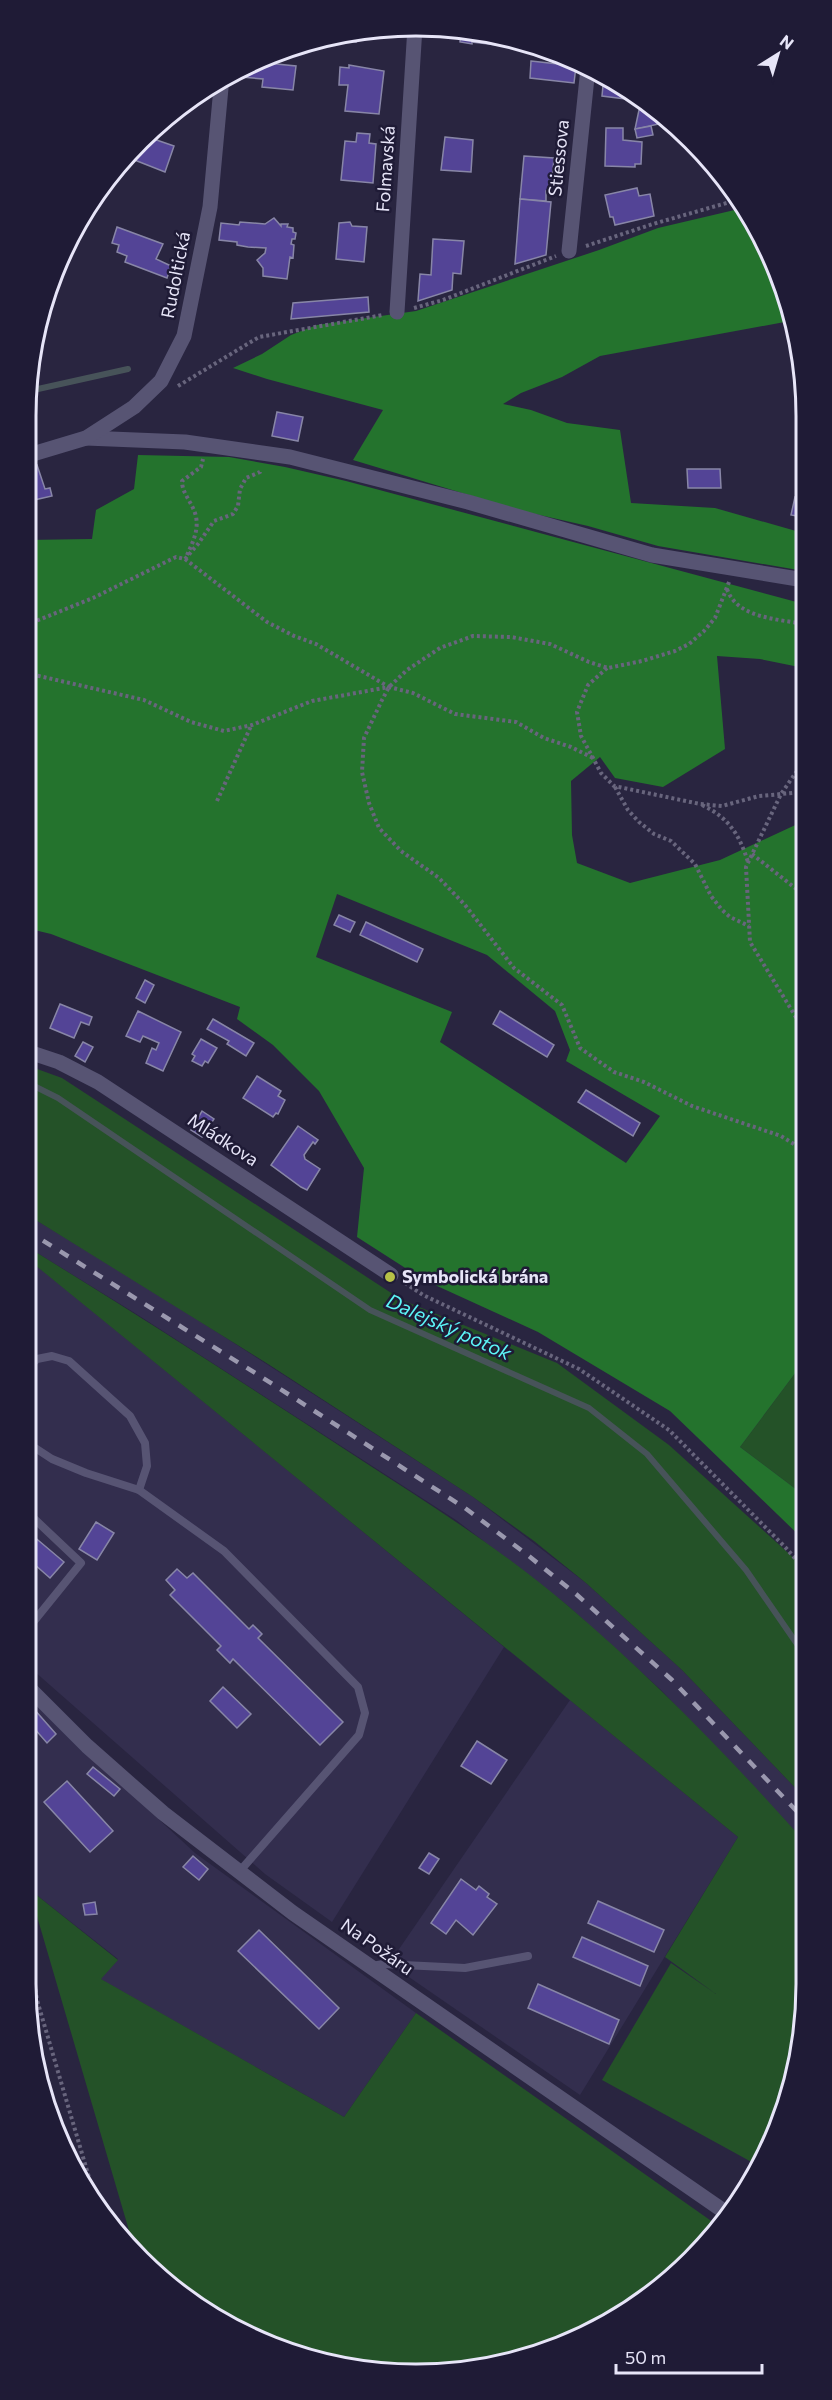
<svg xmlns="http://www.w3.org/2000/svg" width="832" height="2400" font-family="Commissioner,sans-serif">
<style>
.built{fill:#332e4e}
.green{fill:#245228}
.forest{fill:#24732d;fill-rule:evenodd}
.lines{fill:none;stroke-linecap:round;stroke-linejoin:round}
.stream{stroke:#475359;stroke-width:6}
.building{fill:#534496;stroke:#8886a7;stroke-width:1.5}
.path{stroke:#68657d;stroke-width:4;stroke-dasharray:3 3;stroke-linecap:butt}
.service{stroke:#575473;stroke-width:8}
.minor{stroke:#575473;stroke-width:15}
.rail{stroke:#9a98ae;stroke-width:4.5;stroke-dasharray:10 10;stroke-linecap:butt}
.poi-dot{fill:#b7c147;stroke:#1f1b36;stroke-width:2}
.labels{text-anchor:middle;stroke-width:5;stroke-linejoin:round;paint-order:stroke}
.street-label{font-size:18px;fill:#e7e5f8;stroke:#1f1b36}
.poi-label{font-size:18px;font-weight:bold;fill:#e7e5f8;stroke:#1f1b36;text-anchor:start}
.water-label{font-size:20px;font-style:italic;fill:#5cf5f7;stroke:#1f1b36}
.rim{fill:none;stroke:#e7e5f8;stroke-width:3}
</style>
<rect width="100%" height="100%" fill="#292540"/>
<g class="built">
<path d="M26,1214L153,1291L473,1497L586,1583L682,1670L806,1799V1843L661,1690L567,1605L456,1520L138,1315L26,1246Z"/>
<path d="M35,1264L504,1647L332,1922L265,1874L26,1664V1276Z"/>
<path d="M26,1696L195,1853L416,2013L344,2117L100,1979L118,1959L29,1889L26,1874Z"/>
<path d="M570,1700L738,1837L580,2095L406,1975L397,1952Z"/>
</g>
<g class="green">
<path d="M26,1065L62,1078L402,1300L557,1363L669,1445L797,1561L806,1574V1799L682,1670L586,1583L534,1541L473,1497L268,1364L26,1214Z"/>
<path d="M26,1246C136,1314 244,1383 352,1454C426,1502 500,1548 567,1605C653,1678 731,1759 806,1843V1984L793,2085L757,2165L602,2080L671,1963L716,1994L665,1957L738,1837L35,1265L26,1276Z"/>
<path d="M805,1360V1496L740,1447Z"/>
<path d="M29,1889L118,1960L101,1979L344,2117L416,2013L717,2225L633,2308L517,2361L365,2371L243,2334L135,2251Z"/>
</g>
<g class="forest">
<path d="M743,208L766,244L790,321L600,356L562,377L521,393L503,404L531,410L567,423L620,430L631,503L715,508L803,533L804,571L658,546L588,526L522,511L353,460L383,410L267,379L233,368L262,354L291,335L317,325L416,311L599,250L658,228Z"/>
<path d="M138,455L229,457L285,467L346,481L804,604V668L760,659L717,656L725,749L663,787L615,778L600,757L571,781L572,835L577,863L630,883L720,860L804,821L805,1360L740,1447L805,1496L806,1542L670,1411L538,1332L424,1280L357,1237L364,1168L319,1091L273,1045L237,1019L240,1007L51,934L26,928V540L92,539L96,510L134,489ZM337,894L487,955L555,1011L570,1050L566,1061L660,1116L626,1163L440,1042L452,1012L316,957Z"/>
</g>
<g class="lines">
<g class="stream">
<path d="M29,391L128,369"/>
<path d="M26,1082L58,1098L370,1310L589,1408L647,1454L746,1570L806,1657"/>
</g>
</g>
<g class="building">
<path d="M453,28L473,32L472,44L460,42L461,32L453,31Z"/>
<path d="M357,31L356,42L346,40L345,33Z"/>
<path d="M473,32L499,36L497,45L472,42Z"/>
<path d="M531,61L576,66L574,83L530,78Z"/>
<path d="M256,62L296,66L293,90L262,87L263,79L241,77L242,68Z"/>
<path d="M349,65L384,71L379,114L345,111L348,85H339L340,67L349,68Z"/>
<path d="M604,75L612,78L626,90L625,99L602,96Z"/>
<path d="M649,109L658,116L659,124L635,129L639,110Z"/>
<path d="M651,126L653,135L637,138L635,129Z"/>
<path d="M606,128H623V140L642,142L641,164H635V167L605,166Z"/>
<path d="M357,133L370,134L369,143L376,144L373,183L341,180L345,141L356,142Z"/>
<path d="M145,136L174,146L165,172L132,159L136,147Z"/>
<path d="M445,137L473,140L471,172L441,170Z"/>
<path d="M524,156L554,158L551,191H546V201L520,199Z"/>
<path d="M637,188L639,196L650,194L654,216L615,225L613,217H610L605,195Z"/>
<path d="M520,199L551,202L546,255L515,264Z"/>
<path d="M274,218L281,226V224H288L287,227L293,228V232L296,233L295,239H292L291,244L294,245L293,258L290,257L287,279L263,276V268L257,260L265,253L266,248L248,247L237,245V242L219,240L221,223L239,225L240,222L265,224Z"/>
<path d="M350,222L352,226L367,227L364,262L336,259L339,223Z"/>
<path d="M117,227L163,244L156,259L171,266L167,278L125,262L127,256L117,252L119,245L112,243Z"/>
<path d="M433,239L464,241L461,274L453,273L452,290L418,301L420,274L431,275Z"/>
<path d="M368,297L369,312L291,319L293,303Z"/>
<path d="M277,412L303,417L298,441L272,436Z"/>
<path d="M37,465L45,489L50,488L52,496L34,500L33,496L26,498V468Z"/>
<path d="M687,469H720L721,488H688Z"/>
<path d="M795,497L803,499V517L791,515Z"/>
<path d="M339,915L355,922L350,932L334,925Z"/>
<path d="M366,922L423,949L417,962L360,935Z"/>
<path d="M145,980L154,985L145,1003L136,998Z"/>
<path d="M60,1004L92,1017L89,1025L81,1022L74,1038L50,1028Z"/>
<path d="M138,1011L181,1032L163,1071L146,1063L152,1048L156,1050L159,1043L143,1036L140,1042L126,1036Z"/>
<path d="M500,1011L554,1045L547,1057L493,1024Z"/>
<path d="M213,1019L254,1043L246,1056L227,1044L229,1041L207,1029Z"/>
<path d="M201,1039L217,1048L208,1063L205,1061L202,1066L192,1061L195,1056L192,1054Z"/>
<path d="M83,1042L93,1047L85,1062L75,1056Z"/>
<path d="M257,1076L281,1091L278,1096L285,1100L278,1114L276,1113L273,1117L243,1098Z"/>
<path d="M586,1090L640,1123L633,1136L578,1102Z"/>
<path d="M202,1111L214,1119L202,1137L191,1130Z"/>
<path d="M298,1126L318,1140L315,1144L313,1142L304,1155L305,1159L320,1169L307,1190L301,1187L271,1165Z"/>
<path d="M96,1522L114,1533L97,1560L79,1549Z"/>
<path d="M26,1530L64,1562L50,1578L26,1557Z"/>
<path d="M177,1569L187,1578L193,1573L249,1629L253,1625L262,1634L258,1638L343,1722L320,1745L233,1659L230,1663L217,1650L221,1646L170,1595L175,1590L166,1580Z"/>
<path d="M223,1687L251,1714L237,1728L210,1701Z"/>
<path d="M26,1700L56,1734L47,1743L26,1719Z"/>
<path d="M477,1741L507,1760L491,1784L461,1766Z"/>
<path d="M93,1767L120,1789L114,1796L87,1774Z"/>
<path d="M67,1781L113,1831L90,1852L44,1802Z"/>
<path d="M429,1853L439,1859L429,1874L419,1868Z"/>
<path d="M193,1856L208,1869L199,1880L183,1867Z"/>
<path d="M461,1879L476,1890L479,1886L489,1894L487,1897L497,1904L473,1935L456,1920L446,1934L431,1923Z"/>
<path d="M598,1901L664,1930L654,1952L588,1923Z"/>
<path d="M95,1902L97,1914L85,1915L83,1904Z"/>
<path d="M259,1930L339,2008L319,2029L238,1951Z"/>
<path d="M582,1937L648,1966L640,1986L573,1957Z"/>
<path d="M538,1984L619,2020L609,2044L528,2008Z"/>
</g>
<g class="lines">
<g class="path">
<path d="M586,246L653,224L737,200"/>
<path d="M414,308L443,300L556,256"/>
<path d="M178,386L259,337L383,315"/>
<path d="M187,555C193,542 200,528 195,513C191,501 182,493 182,481L201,467L203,459"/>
<path d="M185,559L198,544L214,521L233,514L238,506L240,489L246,478L260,472L261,470"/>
<path d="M729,582L715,618L704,631L689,644L675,651L642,661L608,668L589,662L550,644L511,637L473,636L440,648L407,670L389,687L382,700L364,738L362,772L369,803L379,828L401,851L439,878L465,905L514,968L562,1005L580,1048L614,1072L644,1082L692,1106L781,1136L805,1151"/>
<path d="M727,589C737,618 777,619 804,624"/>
<path d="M26,625L93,598L176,557L185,559L267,622L294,636L316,644L389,687"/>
<path d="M607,668L588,685L577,712L581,736L593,758L601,773L614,786L700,804L722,806L759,796L804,792"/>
<path d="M26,673L144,700L191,722L224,731L252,725L312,701L389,687L413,693L455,714L516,722L544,738L571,747L593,758"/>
<path d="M804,761L781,794L746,867L750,942L805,1032"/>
<path d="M615,787L628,810L639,822L654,834L671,841L695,864L711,896L722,910L730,917L749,926"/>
<path d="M217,801L251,726"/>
<path d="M702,805C729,818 739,834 748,862"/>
<path d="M752,854L804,895"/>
<path d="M405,1283L423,1295L579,1369L669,1430L786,1548L806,1571"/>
<path d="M26,1930L37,2000L95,2198"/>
</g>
<g class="service">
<path d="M26,1370L37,1359L52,1356L69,1361L130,1416L145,1443L147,1466L139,1490"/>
<path d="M26,1442L52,1459L86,1473L139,1490L224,1551L358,1687L365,1713L359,1735L239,1872"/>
<path d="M26,1511L81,1563L26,1631"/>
<path d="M372,1966L383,1964L465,1968L528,1956"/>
</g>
<g class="minor">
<path d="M569,251L588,68"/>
<path d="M397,312L415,27"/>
<path d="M86,438L185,442L290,457L468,502L652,555L804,580"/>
<path d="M26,456L86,438L134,407L161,381L184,336L210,207L222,77"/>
<path d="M26,1051L59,1062L98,1082L391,1275"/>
<path d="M26,1685L87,1746L163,1813L293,1913L728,2214"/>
</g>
<path class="rail" d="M26,1230L260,1376L465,1508L525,1553L576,1594L672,1680L806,1821"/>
</g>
<circle class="poi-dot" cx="390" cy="1277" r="6"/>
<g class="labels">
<g class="street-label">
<text transform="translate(559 158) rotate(-84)" y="6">Stiessova</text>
<text transform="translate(386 169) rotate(-86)" y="6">Folmavská</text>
<text transform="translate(176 275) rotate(-79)" y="6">Rudoltická</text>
<text transform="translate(223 1140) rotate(33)" y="6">Mládkova</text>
<text transform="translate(377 1947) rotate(35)" y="6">Na Požáru</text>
</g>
<g class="poi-label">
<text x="402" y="1283">Symbolická brána</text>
</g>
<g class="water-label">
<text transform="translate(449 1327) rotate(24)" y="7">Dalejský potok</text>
</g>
</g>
<path d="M0 0H832V2400H0ZM416 36H416A380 380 0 0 1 796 416V1984A380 380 0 0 1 416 2364H416A380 380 0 0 1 36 1984V416A380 380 0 0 1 416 36Z" fill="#1f1b36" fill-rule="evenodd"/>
<path class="rim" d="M416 36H416A380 380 0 0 1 796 416V1984A380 380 0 0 1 416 2364H416A380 380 0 0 1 36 1984V416A380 380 0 0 1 416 36Z"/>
<g transform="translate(778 54) rotate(37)" stroke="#1f1b36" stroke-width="4.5" paint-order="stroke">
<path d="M0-4.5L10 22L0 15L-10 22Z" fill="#e7e5f8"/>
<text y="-9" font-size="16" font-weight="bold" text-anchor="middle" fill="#e7e5f8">N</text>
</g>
<path d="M616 2364v9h146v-9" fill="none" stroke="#e7e5f8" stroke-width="3"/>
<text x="625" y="2364" font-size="18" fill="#e7e5f8" stroke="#1f1b36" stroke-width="4.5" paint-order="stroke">50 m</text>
</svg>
